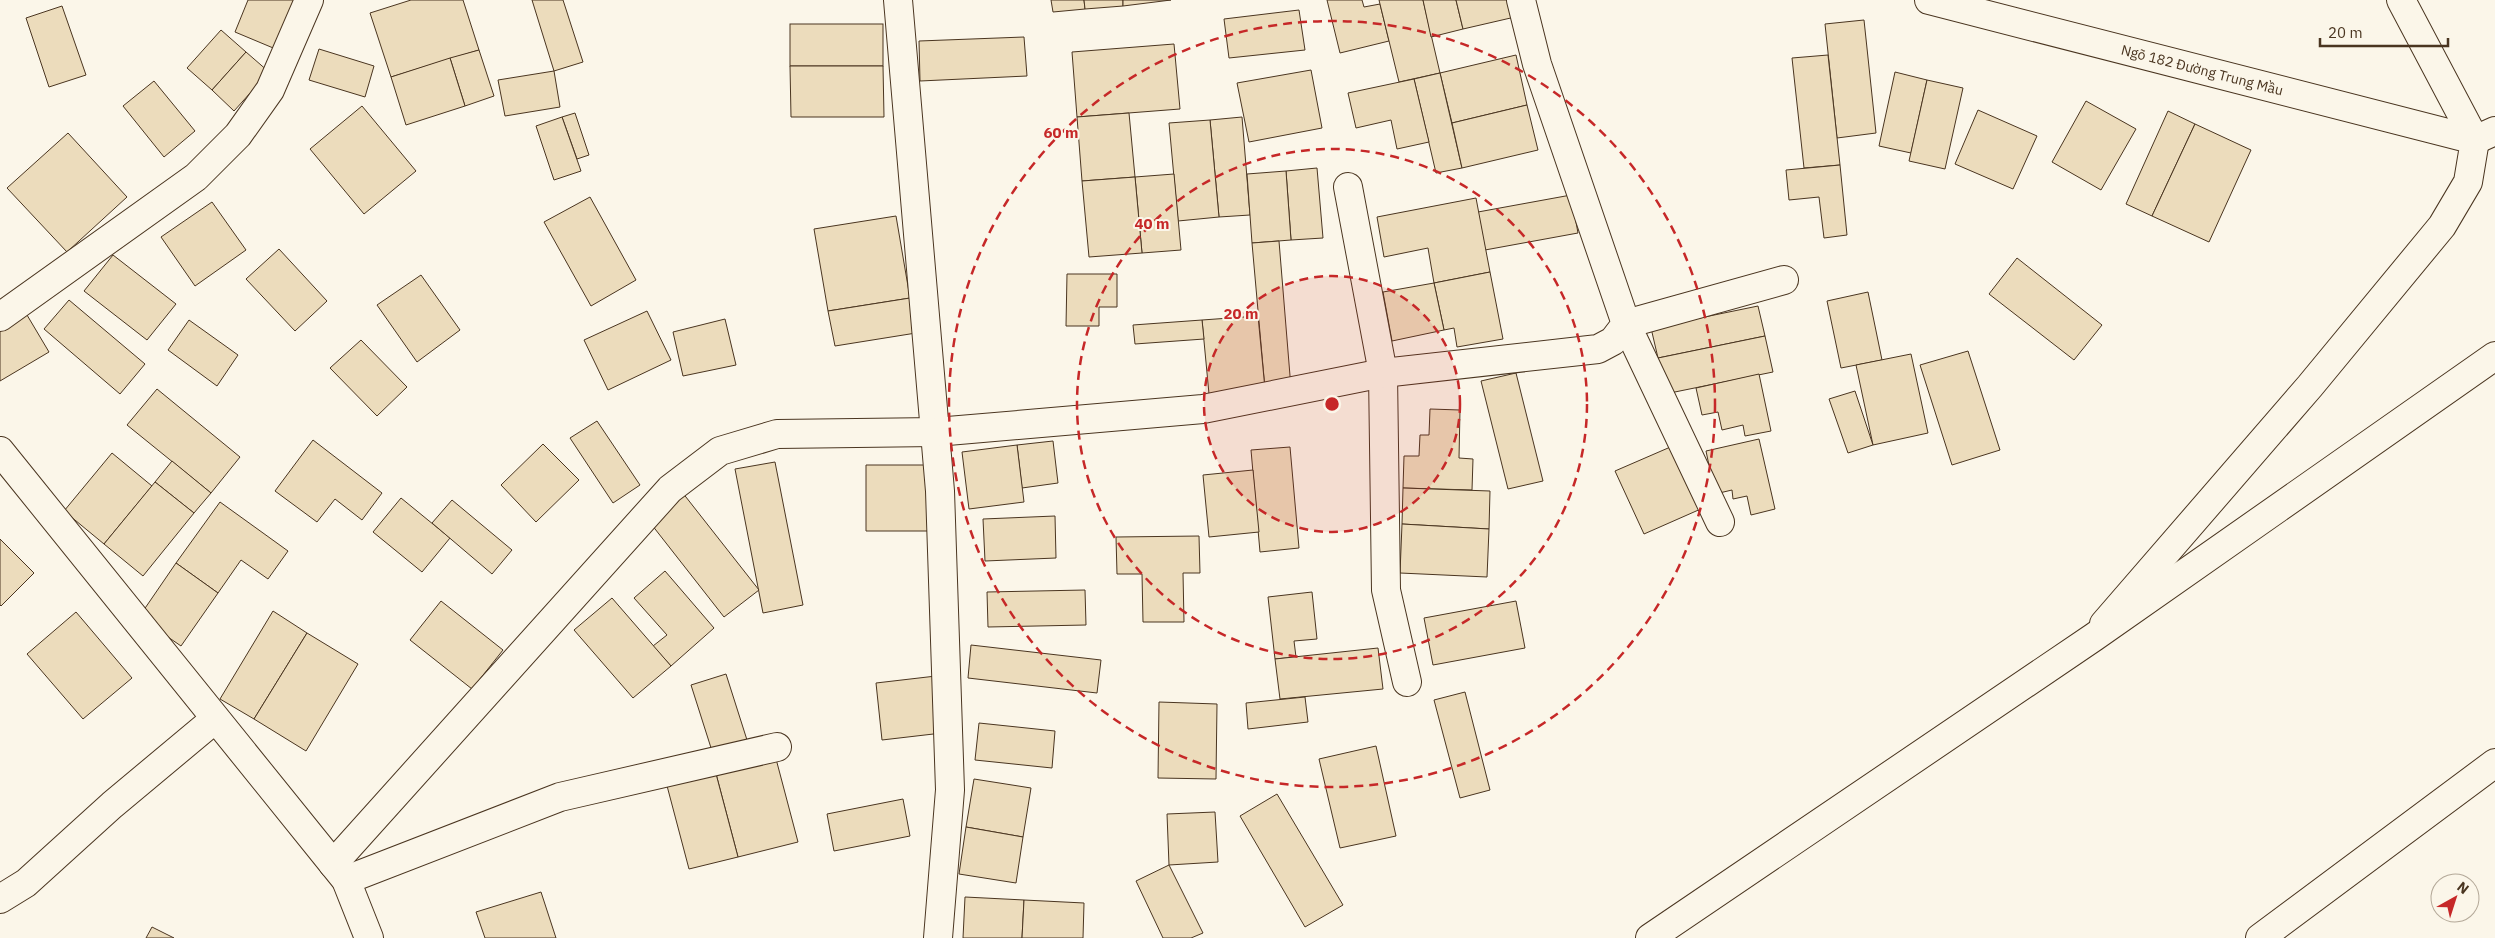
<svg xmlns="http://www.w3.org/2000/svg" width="2495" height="938" font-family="'IBM Plex Sans',sans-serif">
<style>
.building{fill:#ecdcbc;stroke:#4a3520}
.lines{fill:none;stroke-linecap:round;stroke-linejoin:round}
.minor-casing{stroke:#4a3520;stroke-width:30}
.major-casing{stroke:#4a3520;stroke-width:30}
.minor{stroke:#fbf6e9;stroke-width:28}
.major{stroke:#fbf6e9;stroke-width:28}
.ring{fill:none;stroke:#c62828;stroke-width:2.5;stroke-dasharray:9 6}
.labels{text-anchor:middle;stroke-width:4;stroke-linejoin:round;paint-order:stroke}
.street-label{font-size:14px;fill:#4a3520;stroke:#fbf6e9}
.centre{fill:#c62828;stroke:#fbf6e9;stroke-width:2.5}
.ring-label{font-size:15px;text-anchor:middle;font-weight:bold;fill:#c62828;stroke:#fbf6e9;stroke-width:4;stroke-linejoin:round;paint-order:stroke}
</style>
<rect width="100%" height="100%" fill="#fbf6e9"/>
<g class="building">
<path d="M248,0H298L278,50L235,32Z"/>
<path d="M411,0H463L479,50L391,77L370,13Z"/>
<path d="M532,0H563L583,62L554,71Z"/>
<path d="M1051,0H1084L1085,9L1053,12Z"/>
<path d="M1084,0H1123V6L1085,9Z"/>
<path d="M1123,0H1171L1123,6Z"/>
<path d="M1327,0H1362L1364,7L1380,4L1389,41L1340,53Z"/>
<path d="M1379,0H1423L1440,73L1399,82Z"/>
<path d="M1423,0H1456L1463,29L1431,37Z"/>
<path d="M1456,0H1511L1515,17L1463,29Z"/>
<path d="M62,6L86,75L49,87L26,18Z"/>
<path d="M1299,10L1305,50L1229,58L1224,19Z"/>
<path d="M1864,20L1876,133L1837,138L1825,24Z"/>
<rect x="790" y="24" width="93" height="42"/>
<path d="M221,30L246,52L212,90L187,68Z"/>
<path d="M1024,37L1027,76L920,81L919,41Z"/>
<path d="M1174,44L1180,109L1077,117L1072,52Z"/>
<path d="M319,49L374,66L365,97L309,80Z"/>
<path d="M479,50L494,96L465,106L450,58Z"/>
<path d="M246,52L269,72L234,111L212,90Z"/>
<path d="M1516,55L1527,105L1452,123L1440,73Z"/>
<path d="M1828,55L1840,165L1804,168L1792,58Z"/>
<path d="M450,58L465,106L406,125L391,77Z"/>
<path d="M790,66H883L884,117H791Z"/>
<path d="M1311,70L1322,128L1249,142L1237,83Z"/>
<path d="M554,71L560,107L505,116L498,80Z"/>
<path d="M1895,72L1927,80L1911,153L1879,146Z"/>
<path d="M1440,73L1462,168L1436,173L1414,79Z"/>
<path d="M1414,79L1429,142L1397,149L1391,120L1356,128L1348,93Z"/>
<path d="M1927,80L1963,88L1945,169L1909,161Z"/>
<path d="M154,81L195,131L164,157L123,106Z"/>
<path d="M2086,101L2136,129L2101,190L2052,162Z"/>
<path d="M1527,105L1538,150L1462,168L1452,123Z"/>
<path d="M362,106L416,171L364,214L310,149Z"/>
<path d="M1978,110L2037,136L2013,189L1955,164Z"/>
<path d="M2168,111L2195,124L2152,216L2126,204Z"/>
<path d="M575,113L589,155L577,159L562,117Z"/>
<path d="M1129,113L1135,177L1082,181L1077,117Z"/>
<path d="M562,117L581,171L554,180L536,126Z"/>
<path d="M1242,117L1250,215L1219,217L1210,120Z"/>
<path d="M1210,120L1219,217L1178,221L1169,123Z"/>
<path d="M2195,124L2251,150L2209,242L2152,216Z"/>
<path d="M68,133L127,197L67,252L7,188Z"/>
<path d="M1840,165L1847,235L1824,238L1819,197L1789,200L1786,170Z"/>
<path d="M1317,168L1323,238L1291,240L1286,171Z"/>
<path d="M1286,171L1291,240L1252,243L1247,174Z"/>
<path d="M1174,174L1181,250L1142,253L1135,177Z"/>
<path d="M1135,177L1142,253L1089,257L1082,181Z"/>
<path d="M1571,195L1578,233L1485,250L1478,212Z"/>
<path d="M590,197L636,280L591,306L544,222Z"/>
<path d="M1476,198L1490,272L1434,283L1428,248L1384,257L1377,217Z"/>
<path d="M212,202L246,250L195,286L161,237Z"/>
<path d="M896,216L910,298L828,311L814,229Z"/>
<path d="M1279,241L1291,388L1265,389L1252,243Z"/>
<path d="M279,249L327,301L295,331L246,279Z"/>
<path d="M113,255L176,304L147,340L84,291Z"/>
<path d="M2017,258L2102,325L2074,360L1989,294Z"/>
<path d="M1490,272L1503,339L1457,347L1454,328L1444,330L1434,283Z"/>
<path d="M1067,274H1117V307H1099V326H1066Z"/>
<path d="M421,275L460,330L417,362L377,305Z"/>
<path d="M1434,283L1444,330L1392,341L1383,292Z"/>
<path d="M1868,292L1882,360L1841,368L1827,301Z"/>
<path d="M910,298L916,333L835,346L828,311Z"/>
<path d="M69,300L145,364L120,394L44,329Z"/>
<path d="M1758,306L1765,336L1658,358L1651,328Z"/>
<path d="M647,311L671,360L608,390L584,340Z"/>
<path d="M27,315L49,352L0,381V330Z"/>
<path d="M1258,316L1265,389L1209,394L1202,320Z"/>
<path d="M725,319L736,365L683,376L673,332Z"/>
<path d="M189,320L238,355L217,386L168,350Z"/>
<path d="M1202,320L1204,339L1135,344L1133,325Z"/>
<path d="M1765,336L1773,372L1665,394L1658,358Z"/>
<path d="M361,340L407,387L377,416L330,368Z"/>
<path d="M1968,351L2000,450L1952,465L1920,365Z"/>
<path d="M1911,354L1928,433L1873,445L1856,365Z"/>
<path d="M1516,373L1543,481L1508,489L1481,381Z"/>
<path d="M1759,374L1771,431L1745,436L1743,425L1722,430L1718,412L1702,415L1696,388Z"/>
<path d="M157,389L240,457L211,493L127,425Z"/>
<path d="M1855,391L1873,445L1848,453L1829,399Z"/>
<path d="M1430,409L1460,410L1459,458L1473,459L1472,490L1403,488L1404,456H1419L1420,435H1429Z"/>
<path d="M597,421L640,485L613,503L570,438Z"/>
<path d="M1759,439L1775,509L1751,515L1747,496L1733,499L1732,490L1715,494L1706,451Z"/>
<path d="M313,440L382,493L362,520L335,499L317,522L275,491Z"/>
<path d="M1053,441L1058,483L1022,488L1017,445Z"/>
<path d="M543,444L579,480L536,522L501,485Z"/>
<path d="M1017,445L1024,502L969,509L962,452Z"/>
<path d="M1675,445L1703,508L1644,534L1615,471Z"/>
<path d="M1290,447L1299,548L1260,552L1251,450Z"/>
<path d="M112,453L152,486L104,544L64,511Z"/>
<path d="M172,461L211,493L194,513L155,482Z"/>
<path d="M775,462L803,605L763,613L735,469Z"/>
<path d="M866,465H929L928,531H866Z"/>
<path d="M1253,470L1259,532L1209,537L1203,475Z"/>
<path d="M155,482L194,513L143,576L104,544Z"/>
<path d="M1403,488L1490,491L1489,529L1402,524Z"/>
<path d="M682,492L759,590L724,617L648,520Z"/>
<path d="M401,498L450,538L422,572L373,532Z"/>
<path d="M452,500L512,550L492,574L432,523Z"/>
<path d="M220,502L288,551L268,579L241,560L218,593L176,563Z"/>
<path d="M1055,516L1056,558L985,561L983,519Z"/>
<path d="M1402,524L1489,529L1487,577L1400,573Z"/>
<path d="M1199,536L1200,573H1183L1184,622H1143L1142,574H1117L1116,537Z"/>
<path d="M0,539L34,573L1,606L0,605Z"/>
<path d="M176,563L218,593L181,646L139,617Z"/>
<path d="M665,571L714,628L671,666L653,646L667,635L634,598Z"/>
<path d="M1085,590L1086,625L988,627L987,592Z"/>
<path d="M1312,592L1317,639L1294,641L1296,657L1275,659L1268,597Z"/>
<path d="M612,598L671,666L633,698L574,630Z"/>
<path d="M441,601L503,650L472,689L410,640Z"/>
<path d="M1516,601L1525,648L1433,665L1424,618Z"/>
<path d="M273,611L307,633L254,719L220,699Z"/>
<path d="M76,612L132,678L83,719L27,654Z"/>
<path d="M307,633L358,664L306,751L254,719Z"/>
<path d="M971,645L1101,660L1097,693L968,678Z"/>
<path d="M1378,648L1383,689L1280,699L1275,659Z"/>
<path d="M726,674L747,740L712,751L691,685Z"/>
<path d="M936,676L942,733L882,740L876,683Z"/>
<path d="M1465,692L1490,790L1460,798L1434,700Z"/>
<path d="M1305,697L1308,722L1248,729L1246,703Z"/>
<path d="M1159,702L1217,704L1216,779L1158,778Z"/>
<path d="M979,723L1055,731L1052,768L975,760Z"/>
<path d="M1376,746L1396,836L1340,848L1319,759Z"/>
<path d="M775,755L798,842L738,857L715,770Z"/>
<path d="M715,770L738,857L689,869L666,782Z"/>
<path d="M974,779L1031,788L1023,837L966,827Z"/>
<path d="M1277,794L1343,905L1305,927L1240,816Z"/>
<path d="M903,799L910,836L834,851L827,814Z"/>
<path d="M1215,812L1218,862L1169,865L1167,814Z"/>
<path d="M966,827L1023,837L1016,883L959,874Z"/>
<path d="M1169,865L1203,933L1191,938H1163L1136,881Z"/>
<path d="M541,892L556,938H485L476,912Z"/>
<path d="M965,897L1024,900L1022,938H963Z"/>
<path d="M1024,900L1084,903L1083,938H1022Z"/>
<path d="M152,927L174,938H146Z"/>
</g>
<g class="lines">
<defs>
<g id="minor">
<path d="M898,0L940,491L950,790L938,938"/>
<path id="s1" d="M1929,0L2475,140L2468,182L2442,226L2310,386L2104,624"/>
<path d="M1348,187L1383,373L1386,590L1407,682"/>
<path d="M0,317L196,177L238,135L270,90L309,0"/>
<path d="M0,451L346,880L369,938"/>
<path d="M1720,522L1626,324L1784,280"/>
<path d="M333,864L670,489L720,451L777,434L936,432L1203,409L1383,373L1598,349L1613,341L1626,324L1537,64L1521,0"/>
<path d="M346,880L560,797L777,747"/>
<path d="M0,899L26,883L112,805L215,719"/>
<path d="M2260,938L2495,763"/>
</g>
<g id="major">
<path d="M2401,0L2475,140L2495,131"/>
<path d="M1650,938L2094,637L2495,356"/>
</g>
</defs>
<use href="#minor" class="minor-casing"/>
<use href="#major" class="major-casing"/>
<use href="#minor" class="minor"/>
<use href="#major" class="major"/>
</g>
<circle cx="1332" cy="404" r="128" fill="#c62828" fill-opacity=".12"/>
<g class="ring">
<circle cx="1332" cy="404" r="128"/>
<circle cx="1332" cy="404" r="255"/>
<circle cx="1332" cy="404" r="383"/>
</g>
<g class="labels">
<g class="street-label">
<text dy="5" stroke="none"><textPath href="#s1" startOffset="282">Ngõ 182 Đường Trung Mầu</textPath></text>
</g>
</g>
<circle cx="1332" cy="404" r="8" class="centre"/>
<g class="ring-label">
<text x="1061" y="138">60 m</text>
<text x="1152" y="229">40 m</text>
<text x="1241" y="319">20 m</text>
</g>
<g transform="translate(2455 898) rotate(39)"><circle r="24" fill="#fbf6e9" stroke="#b4a999"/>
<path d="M0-4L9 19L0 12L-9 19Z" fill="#c62828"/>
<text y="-8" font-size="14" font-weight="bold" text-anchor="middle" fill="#4a3520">N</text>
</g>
<path d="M2320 38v8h128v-8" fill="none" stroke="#4a3520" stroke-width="2.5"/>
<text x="2328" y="38" font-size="15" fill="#4a3520" stroke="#fbf6e9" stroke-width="4" paint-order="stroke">20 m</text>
</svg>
